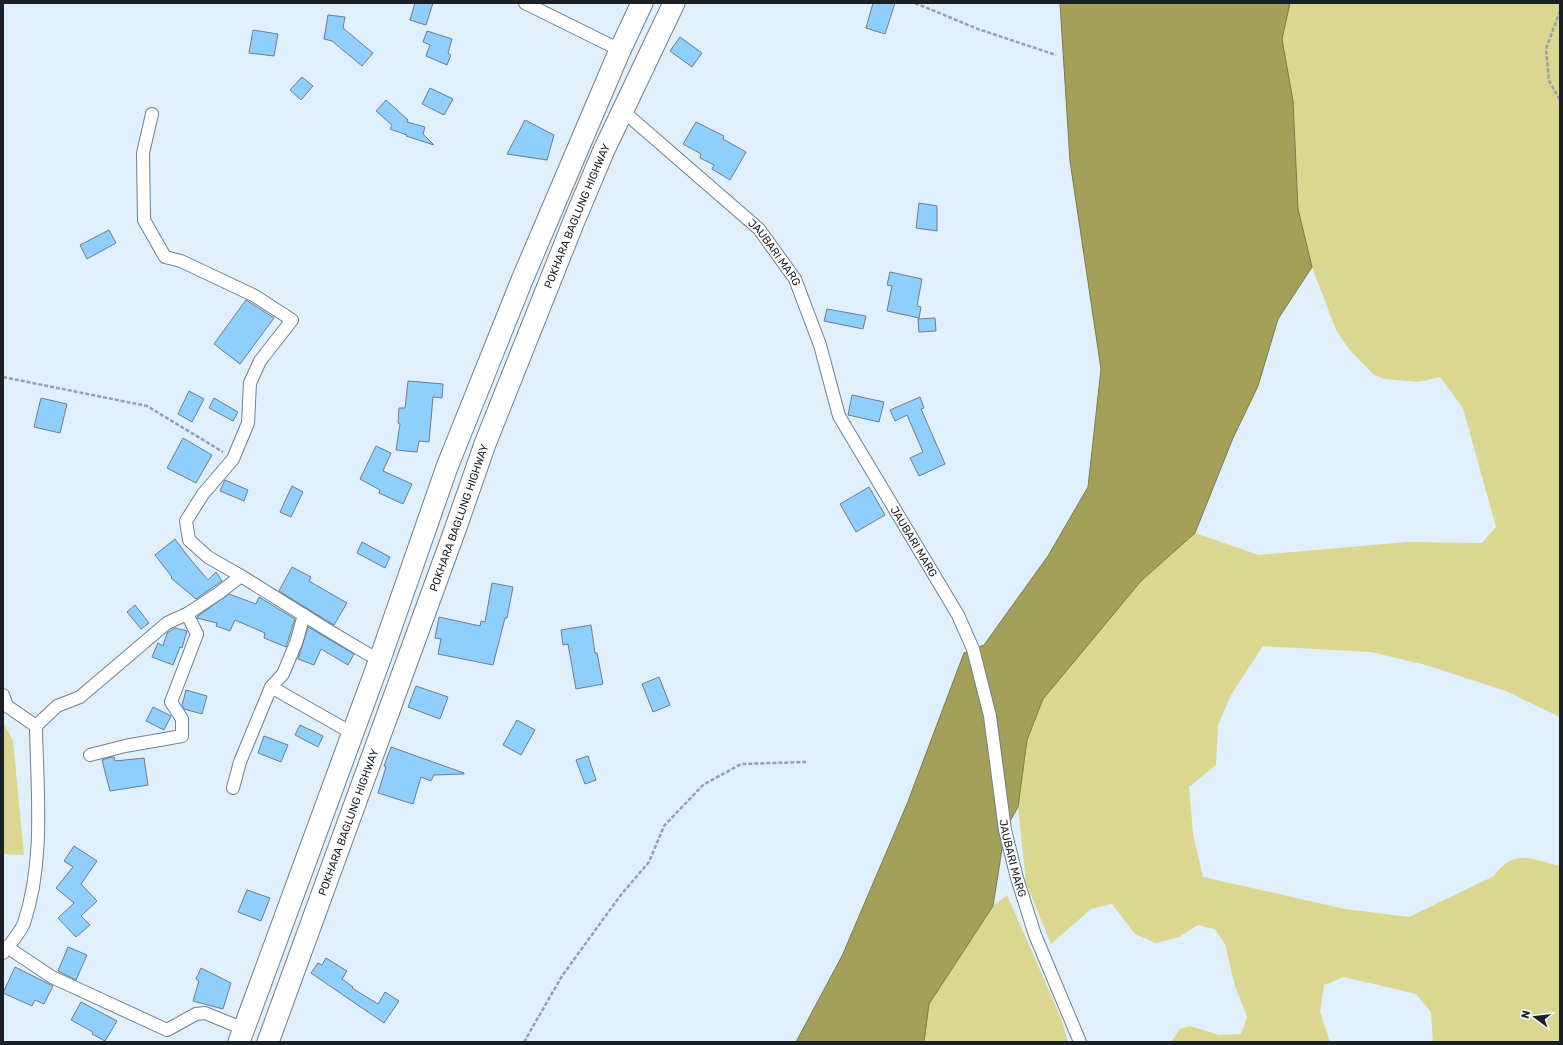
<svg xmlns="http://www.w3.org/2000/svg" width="1563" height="1045" font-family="Rubik,sans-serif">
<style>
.green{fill:#dbd690}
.water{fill:#a4a059;stroke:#7b7a49}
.building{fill:#8fcffe;stroke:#6f7d89}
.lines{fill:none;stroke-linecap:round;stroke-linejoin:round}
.street-casing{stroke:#71808b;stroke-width:14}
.highway-casing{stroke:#71808b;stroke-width:23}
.path{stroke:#94a1ab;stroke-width:2.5;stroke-dasharray:4 2;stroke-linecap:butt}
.street{stroke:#fff;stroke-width:12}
.highway{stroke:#fff;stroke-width:21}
.labels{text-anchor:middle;stroke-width:4;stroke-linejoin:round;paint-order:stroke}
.street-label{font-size:11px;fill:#1a2025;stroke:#f7fafd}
</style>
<rect width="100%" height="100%" fill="#dfeffc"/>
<g class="green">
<path d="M1290,3H1560V717L1506,691L1426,665L1371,652L1263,646L1231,695L1218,725L1216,765L1189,787L1193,834L1203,877L1345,909L1409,917L1494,876C1514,848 1532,859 1560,866V1042H1433L1431,1012L1416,994L1344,977L1324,985L1320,1012L1330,1042H1171L1180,1029L1190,1026L1219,1035L1241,1034L1247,1017L1235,986L1225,944L1215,929L1198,925L1179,937L1156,943L1135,934L1112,904L1091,909L1051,944L1026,883L1018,807L1027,740L1043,699L1072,663L1141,581L1195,533L1259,555L1407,542L1482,543L1496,527L1463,408L1440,377L1418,382L1385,379L1374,375L1349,349L1336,330L1312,267L1298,209L1293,101L1282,39Z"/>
<path d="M3,722L13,741L24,855L3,854Z"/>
<path d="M1007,895L1061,1018L1068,1042H924L929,1004L993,906Z"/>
</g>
<path class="water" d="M1060,3H1290L1282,39L1293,101L1298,209L1312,267L1278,319L1258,386L1233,438L1195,533L1141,581L1043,699L1027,740L1018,807L1005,830L993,906L929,1004L924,1042H796L842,956L907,804L964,653L984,645L1048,556L1088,487L1101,369L1070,161Z"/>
<g class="building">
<path d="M415,3H433L426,25L410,20Z"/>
<path d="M873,3H895L885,34L866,28Z"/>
<path d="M328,15L345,17L343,28L373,53L362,66L332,41L324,39Z"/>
<path d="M253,30L278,34L274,56L249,53Z"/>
<path d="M427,31L452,39L448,53L451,55L447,65L426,56L430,45L423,42Z"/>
<path d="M680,37L702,53L692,67L670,51Z"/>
<path d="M302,77L313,86L301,100L290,90Z"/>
<path d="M430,88L453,99L444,115L422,104Z"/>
<path d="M386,100L408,120L407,122L425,127L423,134L434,145L406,136L407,135L390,129L392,125L376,111Z"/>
<path d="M525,120L554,135L547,160L507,154Z"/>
<path d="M696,122L724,136L723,139L746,152L730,180L712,169L714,165L700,158L701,154L683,144Z"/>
<path d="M919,203L937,206V231L916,228Z"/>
<path d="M109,230L116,243L87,259L80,245Z"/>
<path d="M890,272L922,279L917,306L921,307L919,318L887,311L892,286L887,285Z"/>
<path d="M246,300L274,318L240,364L214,344Z"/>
<path d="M827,309L866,316L863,329L824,321Z"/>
<path d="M935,318L936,331L919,332L918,319Z"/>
<path d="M408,381L443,384L442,398L433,397L429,442L419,441L417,452L396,450L400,424L398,423L399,408H405Z"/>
<path d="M189,391L204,399L192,422L178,414Z"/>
<path d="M852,395L884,402L879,422L848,415Z"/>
<path d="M920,397L924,408L921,409L945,464L919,476L910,458L923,452L907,415L895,421L890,410Z"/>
<path d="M41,398L67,404L60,433L34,427Z"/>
<path d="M214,398L238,412L233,421L209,408Z"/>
<path d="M183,438L212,455L196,483L167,468Z"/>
<path d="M376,446L391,453L383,471L412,484L403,504L379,493L380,490L360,479Z"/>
<path d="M225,480L248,490L244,501L220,491Z"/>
<path d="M292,486L303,492L291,517L280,512Z"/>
<path d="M869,487L885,515L856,532L840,504Z"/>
<path d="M175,539L186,554L208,580L216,572L222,581L196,599L171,578L172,577L155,555Z"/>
<path d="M362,542L390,557L385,568L357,553Z"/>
<path d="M292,567L311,577L309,581L347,603L334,625L279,591Z"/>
<path d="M492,583L513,587L507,618H505L493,665L438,654L441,639L435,638L439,617L480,626L481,621L485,622Z"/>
<path d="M229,594L256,604L259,597L295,619L286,647L264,638L265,633L235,620L230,631L216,626L217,623L197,618L198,616Z"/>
<path d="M135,605L149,623L141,629L127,612Z"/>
<path d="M591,625L595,653H597L603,684L576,689L568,644L563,645L561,630Z"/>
<path d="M308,627L354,654L348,665L321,649L314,665L298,659Z"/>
<path d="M175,628L187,631L182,648L180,647L173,665L152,657L158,643L163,646L167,633Z"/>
<path d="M659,677L670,705L653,712L642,684Z"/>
<path d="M416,686L448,697L440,719L408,707Z"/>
<path d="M186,690L207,696L202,714L184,709L182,705Z"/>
<path d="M153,707L171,716L164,730L146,721Z"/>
<path d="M517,720L535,730L521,755L503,745Z"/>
<path d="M300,725L323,736L318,747L295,735Z"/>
<path d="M264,736L288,745L281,762L258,753Z"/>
<path d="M391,747L464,773V774L434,775L431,781L421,777L413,804L378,793L386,767L384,766Z"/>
<path d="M588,756L596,780L585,784L576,760Z"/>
<path d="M112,757H114L115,761L144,758L148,785L110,791L102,760Z"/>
<path d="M74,846L97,861L81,884L97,901L81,916L90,925L76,937L58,918L74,903L56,888L73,867L64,861Z"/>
<path d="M247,890L270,898L261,921L238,912Z"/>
<path d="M68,947L87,955L76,980L58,971Z"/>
<path d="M326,958L347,971L342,979L353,987L352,988L378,1004L385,992L399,1001L384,1023L311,973L318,963L322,965Z"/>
<path d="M15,967L53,986L44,1004L35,1000L32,1006L3,993Z"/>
<path d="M201,968L231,983L223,1009L193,1001L199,981L196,979Z"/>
<path d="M81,1002L117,1021L105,1041L92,1034L93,1032L71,1020Z"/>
</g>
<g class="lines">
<defs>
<g id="street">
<path d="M525,3L620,50"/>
<path id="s1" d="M623,111L759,229L795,279L820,345L839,416L958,615L973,649L990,716L1005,830L1017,878L1035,935L1080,1042"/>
<path d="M152,114L143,153L144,220L165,257L181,261L255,296L292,320L260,361L250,383L248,423L233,459L203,494L186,521L189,540L208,557L241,576"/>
<path d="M271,687L283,674L296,643L304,615"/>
<path d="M3,695L7,706L36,726"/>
<path d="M90,755L125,746L182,736V719L171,702L197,634L187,614L219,593L241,576L326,629L368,654L380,659"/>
<path d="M233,788L240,762L271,687L352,733"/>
<path d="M7,947L52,977L167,1030L196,1014L205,1013L244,1029"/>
<path d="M3,953C10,944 20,933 24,923C45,860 37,791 36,726L57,706L80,697L167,623L187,614"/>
</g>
<g id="highway">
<path d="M239,1042L380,659L447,467L522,280L620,50L642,3"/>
<path id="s2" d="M268,1042L455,530L485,444L574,221L604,150L674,3"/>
</g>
</defs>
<use href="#street" class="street-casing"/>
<use href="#highway" class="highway-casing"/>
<g class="path">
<path d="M915,3L978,29L1056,55"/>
<path d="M1560,11L1546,49L1549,81L1560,100"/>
<path d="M3,377L147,406L223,452"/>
<path d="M524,1042L562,976L620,896L649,862L664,826L703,785L741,764L806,762"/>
</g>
<use href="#street" class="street"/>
<use href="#highway" class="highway"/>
</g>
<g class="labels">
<g class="street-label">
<text dy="4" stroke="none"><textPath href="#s2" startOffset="882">POKHARA BAGLUNG HIGHWAY</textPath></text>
<text dy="4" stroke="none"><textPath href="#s1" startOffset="208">JAUBARI MARG</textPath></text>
<text dy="4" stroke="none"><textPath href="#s2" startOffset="558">POKHARA BAGLUNG HIGHWAY</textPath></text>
<text dy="4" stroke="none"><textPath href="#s1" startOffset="532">JAUBARI MARG</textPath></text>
<text dy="4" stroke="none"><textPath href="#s2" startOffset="234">POKHARA BAGLUNG HIGHWAY</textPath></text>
<text dy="4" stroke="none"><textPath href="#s1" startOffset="868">JAUBARI MARG</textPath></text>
</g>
</g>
<rect width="1563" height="1045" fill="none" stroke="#1a2025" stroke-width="8"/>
<g transform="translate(1535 1017) rotate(285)" stroke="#f7fafd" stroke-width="3" paint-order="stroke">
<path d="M0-3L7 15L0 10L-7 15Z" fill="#1a2025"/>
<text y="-6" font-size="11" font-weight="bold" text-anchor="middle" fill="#1a2025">N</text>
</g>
</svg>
